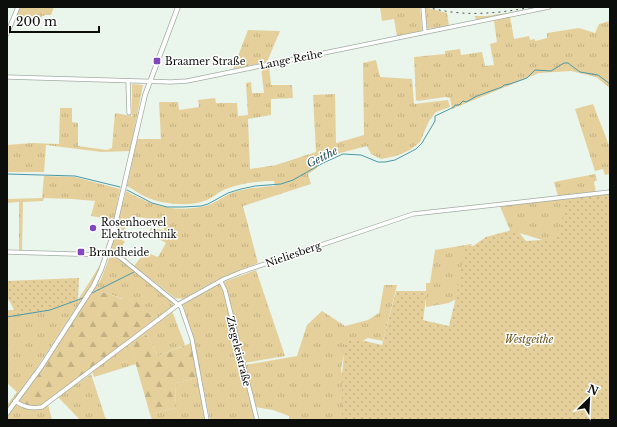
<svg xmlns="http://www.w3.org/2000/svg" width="617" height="427" font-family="'Libre Baskerville',serif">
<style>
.grass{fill:url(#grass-tufts)}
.forest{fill:url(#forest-firs)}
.park{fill:url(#park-dots)}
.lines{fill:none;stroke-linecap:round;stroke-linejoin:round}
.stream{stroke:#4b99a7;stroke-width:1}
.minor-casing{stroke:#a2aca4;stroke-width:5}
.tertiary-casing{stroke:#a2aca4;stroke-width:5.5}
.minor{stroke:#fff;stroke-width:3.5}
.tertiary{stroke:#fff;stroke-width:4}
.rail{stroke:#4e534e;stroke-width:1;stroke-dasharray:2 4;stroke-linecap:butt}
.poi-dot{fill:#8347bd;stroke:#fff;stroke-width:1.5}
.labels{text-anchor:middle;stroke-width:3;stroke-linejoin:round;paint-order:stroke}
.street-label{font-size:10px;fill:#0b0e0b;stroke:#fff}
.poi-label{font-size:10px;fill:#0b0e0b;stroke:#fff;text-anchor:start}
.park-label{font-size:10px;font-style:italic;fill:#665216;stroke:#fff}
.water-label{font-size:11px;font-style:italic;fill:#24535d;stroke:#fff}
</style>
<defs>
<pattern id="grass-tufts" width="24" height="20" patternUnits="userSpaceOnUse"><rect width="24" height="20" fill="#e5d09b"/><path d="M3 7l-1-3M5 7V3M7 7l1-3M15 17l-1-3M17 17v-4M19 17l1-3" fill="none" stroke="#c3b184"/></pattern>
<pattern id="forest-firs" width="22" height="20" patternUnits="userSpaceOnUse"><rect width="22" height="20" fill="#e5d09b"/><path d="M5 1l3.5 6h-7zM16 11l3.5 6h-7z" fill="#c3b184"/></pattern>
<pattern id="park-dots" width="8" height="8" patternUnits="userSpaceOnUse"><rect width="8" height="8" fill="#e5d09b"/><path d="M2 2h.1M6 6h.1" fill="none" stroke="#c3b184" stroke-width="1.8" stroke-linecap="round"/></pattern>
</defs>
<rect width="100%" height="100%" fill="#eaf5ec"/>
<g class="grass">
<polygon points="19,7 54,7 51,15 45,15 39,18 15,17"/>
<polygon points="380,7 420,7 422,29 421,31 397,36 394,19 382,21"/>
<polygon points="424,7 447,13 449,26 427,29"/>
<polygon points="521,11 476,20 475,16 487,16"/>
<polygon points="510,17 514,39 529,36 530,40 535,39 535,41 547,38 547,33 579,28 595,33 599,24 610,21 610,88 596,77 571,71 539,73 452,109 450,98 445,97 418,101 416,100 414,57 445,54 445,51 460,49 461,55 482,52 485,66 494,65 490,44 497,42 494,21"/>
<polygon points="248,30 280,31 267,62 233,69"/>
<path d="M 376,60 L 380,77 L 412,79 L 414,104 L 448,100 L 450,107 L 436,112 L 429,121 L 420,142 L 410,150 L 396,156 L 381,159 L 371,154 L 367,146 L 340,153 L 317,163 L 317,168 L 308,174 L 311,184 L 243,206 L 258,263 L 219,279 L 183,299 L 175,298 L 134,266 L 145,252 L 158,257 L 166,243 L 148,233 L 151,228 L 164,230 L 165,221 L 131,216 L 120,238 L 125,242 L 116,253 L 110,251 L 126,191 C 153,206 174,213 205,206 C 215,204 223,196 232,193 C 246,188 260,187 275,186 L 274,181 C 258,181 241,183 226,189 C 218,192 212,199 204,201 C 188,207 161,204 146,197 C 139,194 133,189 127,186 L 137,139 L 161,139 L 159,102 L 178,102 L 179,110 L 199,107 L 198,100 L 215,98 L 216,103 L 237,103 L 238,116 L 248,115 L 246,83 L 251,82 L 252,93 L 264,93 L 261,67 L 269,65 L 271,85 L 292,85 L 293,98 L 271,99 L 271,115 L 248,119 L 250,169 L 276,165 L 316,152 L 313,95 L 335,94 L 336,143 L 364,135 L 363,63 Z"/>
<polygon points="132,84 143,85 130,151 102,152 46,145 44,172 7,172 7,145 32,143 59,144 60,108 72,108 72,122 78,123 78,146 107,150 112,148 115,113 132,116"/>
<polygon points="593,104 610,148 610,174 605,175 603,169 595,171 575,109"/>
<polygon points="595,174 597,180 594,182 596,193 558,196 554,182"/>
<polygon points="44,176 75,177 120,189 114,220 91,216 95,201 72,199 44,198 43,201 23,202 22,250 19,251 19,202 7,203 7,199 42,198"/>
<polygon points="567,197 564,224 555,244 510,230 499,204"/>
<polygon points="472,244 469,250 460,297 449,303 426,307 426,283 430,283 435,250"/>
<path d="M 110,256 C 126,259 158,290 172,301 L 173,306 L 157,319 L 150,315 L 139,305 L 107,293 L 93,291 L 101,279 Z"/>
<polygon points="102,262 99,272 91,285 32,375 7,410 7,405 17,392 7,383 7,310 15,310 17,315 78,300"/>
<polygon points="256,270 285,356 244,363 224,282"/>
<polygon points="219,284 223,288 256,420 210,420 194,341 183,304"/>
<polygon points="384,285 397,285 383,341 368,338 345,350 341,368 343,383 343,420 289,420 289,416 273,410 255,407 245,365 297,356 307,325 322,311 345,326 368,320 379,313"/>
<polygon points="172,311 185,345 158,356 145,333"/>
<polygon points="130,343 136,364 94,377 92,371"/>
<polygon points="91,374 105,417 107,420 80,420 58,397"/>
<polygon points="197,378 205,420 152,420 150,414 175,408 176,383"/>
<path d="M 18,401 C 28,413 35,409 48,404 L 52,420 L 7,420 L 7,416 Z"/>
</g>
<polygon class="forest" points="93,291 107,293 122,299 131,297 150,315 159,320 145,333 158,356 191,343 197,378 176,383 175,408 150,414 130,344 41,406 30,407 18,401"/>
<g class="park">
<polygon points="610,190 610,420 342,420 342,375 345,342 356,339 382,345 396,291 427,291 423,320 449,326 457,293 465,247 473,246 486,237 512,230 517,230 526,241 556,239 565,208 565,195"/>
<polygon points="79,278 78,300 33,313 17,315 7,297 7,281"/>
</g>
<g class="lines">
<g class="stream">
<polyline points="7,174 75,176 120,187"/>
<polyline points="127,190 152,203 167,207 183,207 201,206 208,204 228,193 241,189 255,186 281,184 293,180 323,163 343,154 361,155 378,162 385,162 395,160 416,149 422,143 435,121 435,116 454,107 455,105 459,105 463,101 466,102 477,96 502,87 504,85 510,84 527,78 535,70 551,71 564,63 568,63 580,72 598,75 610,84"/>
<polyline points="92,293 134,272"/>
<polyline points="7,317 50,310 83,298"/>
</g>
<defs>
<g id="minor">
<polyline points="423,7 425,32"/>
<polyline points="7,34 18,7"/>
<polyline points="7,77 171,82 187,81 549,7"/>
<polyline points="128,81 129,113"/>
<polyline points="7,252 107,255"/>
<polyline points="108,253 116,255 121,258 181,307 192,339 207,420"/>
<polyline points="221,282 225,290 257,420"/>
<path d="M 15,401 C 24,407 31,409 42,407 L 179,304 L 224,279 L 241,272 L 413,214 L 610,192"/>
</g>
<polyline id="tertiary" points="7,413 41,367 94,285 101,270 112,238 145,95 178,7"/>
</defs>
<use href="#minor" class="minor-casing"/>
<use href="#tertiary" class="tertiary-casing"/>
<use href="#minor" class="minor"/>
<use href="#tertiary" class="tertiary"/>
<path class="rail" d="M 427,7 C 462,17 496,14 532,7"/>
</g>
<g class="poi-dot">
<rect x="153" y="57" width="8" height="8" rx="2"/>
<circle cx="93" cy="228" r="4"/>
<rect x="77" y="248" width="8" height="8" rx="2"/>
</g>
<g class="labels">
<g class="street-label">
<text transform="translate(291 59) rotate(-11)" y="4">Lange Reihe</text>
<text transform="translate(293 254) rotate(-19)" y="4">Nieliesberg</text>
<text transform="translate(239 351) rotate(76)" y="4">Ziegeleistraße</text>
</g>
<g class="poi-label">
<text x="165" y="65">Braamer Straße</text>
<text x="101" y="226">Rosenhoevel<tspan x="101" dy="12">Elektrotechnik</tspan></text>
<text x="89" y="256">Brandheide</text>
</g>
<g class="park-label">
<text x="529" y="343">Westgeithe</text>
</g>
<g class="water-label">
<text transform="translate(322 157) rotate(-26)" y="4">Geithe</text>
</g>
</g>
<rect width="617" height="427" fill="none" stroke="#0b0e0b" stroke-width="16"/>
<g transform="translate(589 399) rotate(24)" stroke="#ffffff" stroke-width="3" paint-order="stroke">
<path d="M0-3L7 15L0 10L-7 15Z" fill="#0b0e0b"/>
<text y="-6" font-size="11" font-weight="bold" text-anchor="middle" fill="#0b0e0b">N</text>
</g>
<path d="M10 26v6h89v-6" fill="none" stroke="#0b0e0b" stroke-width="2"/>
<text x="16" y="26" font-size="12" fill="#0b0e0b" stroke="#ffffff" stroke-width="3" paint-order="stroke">200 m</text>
</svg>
